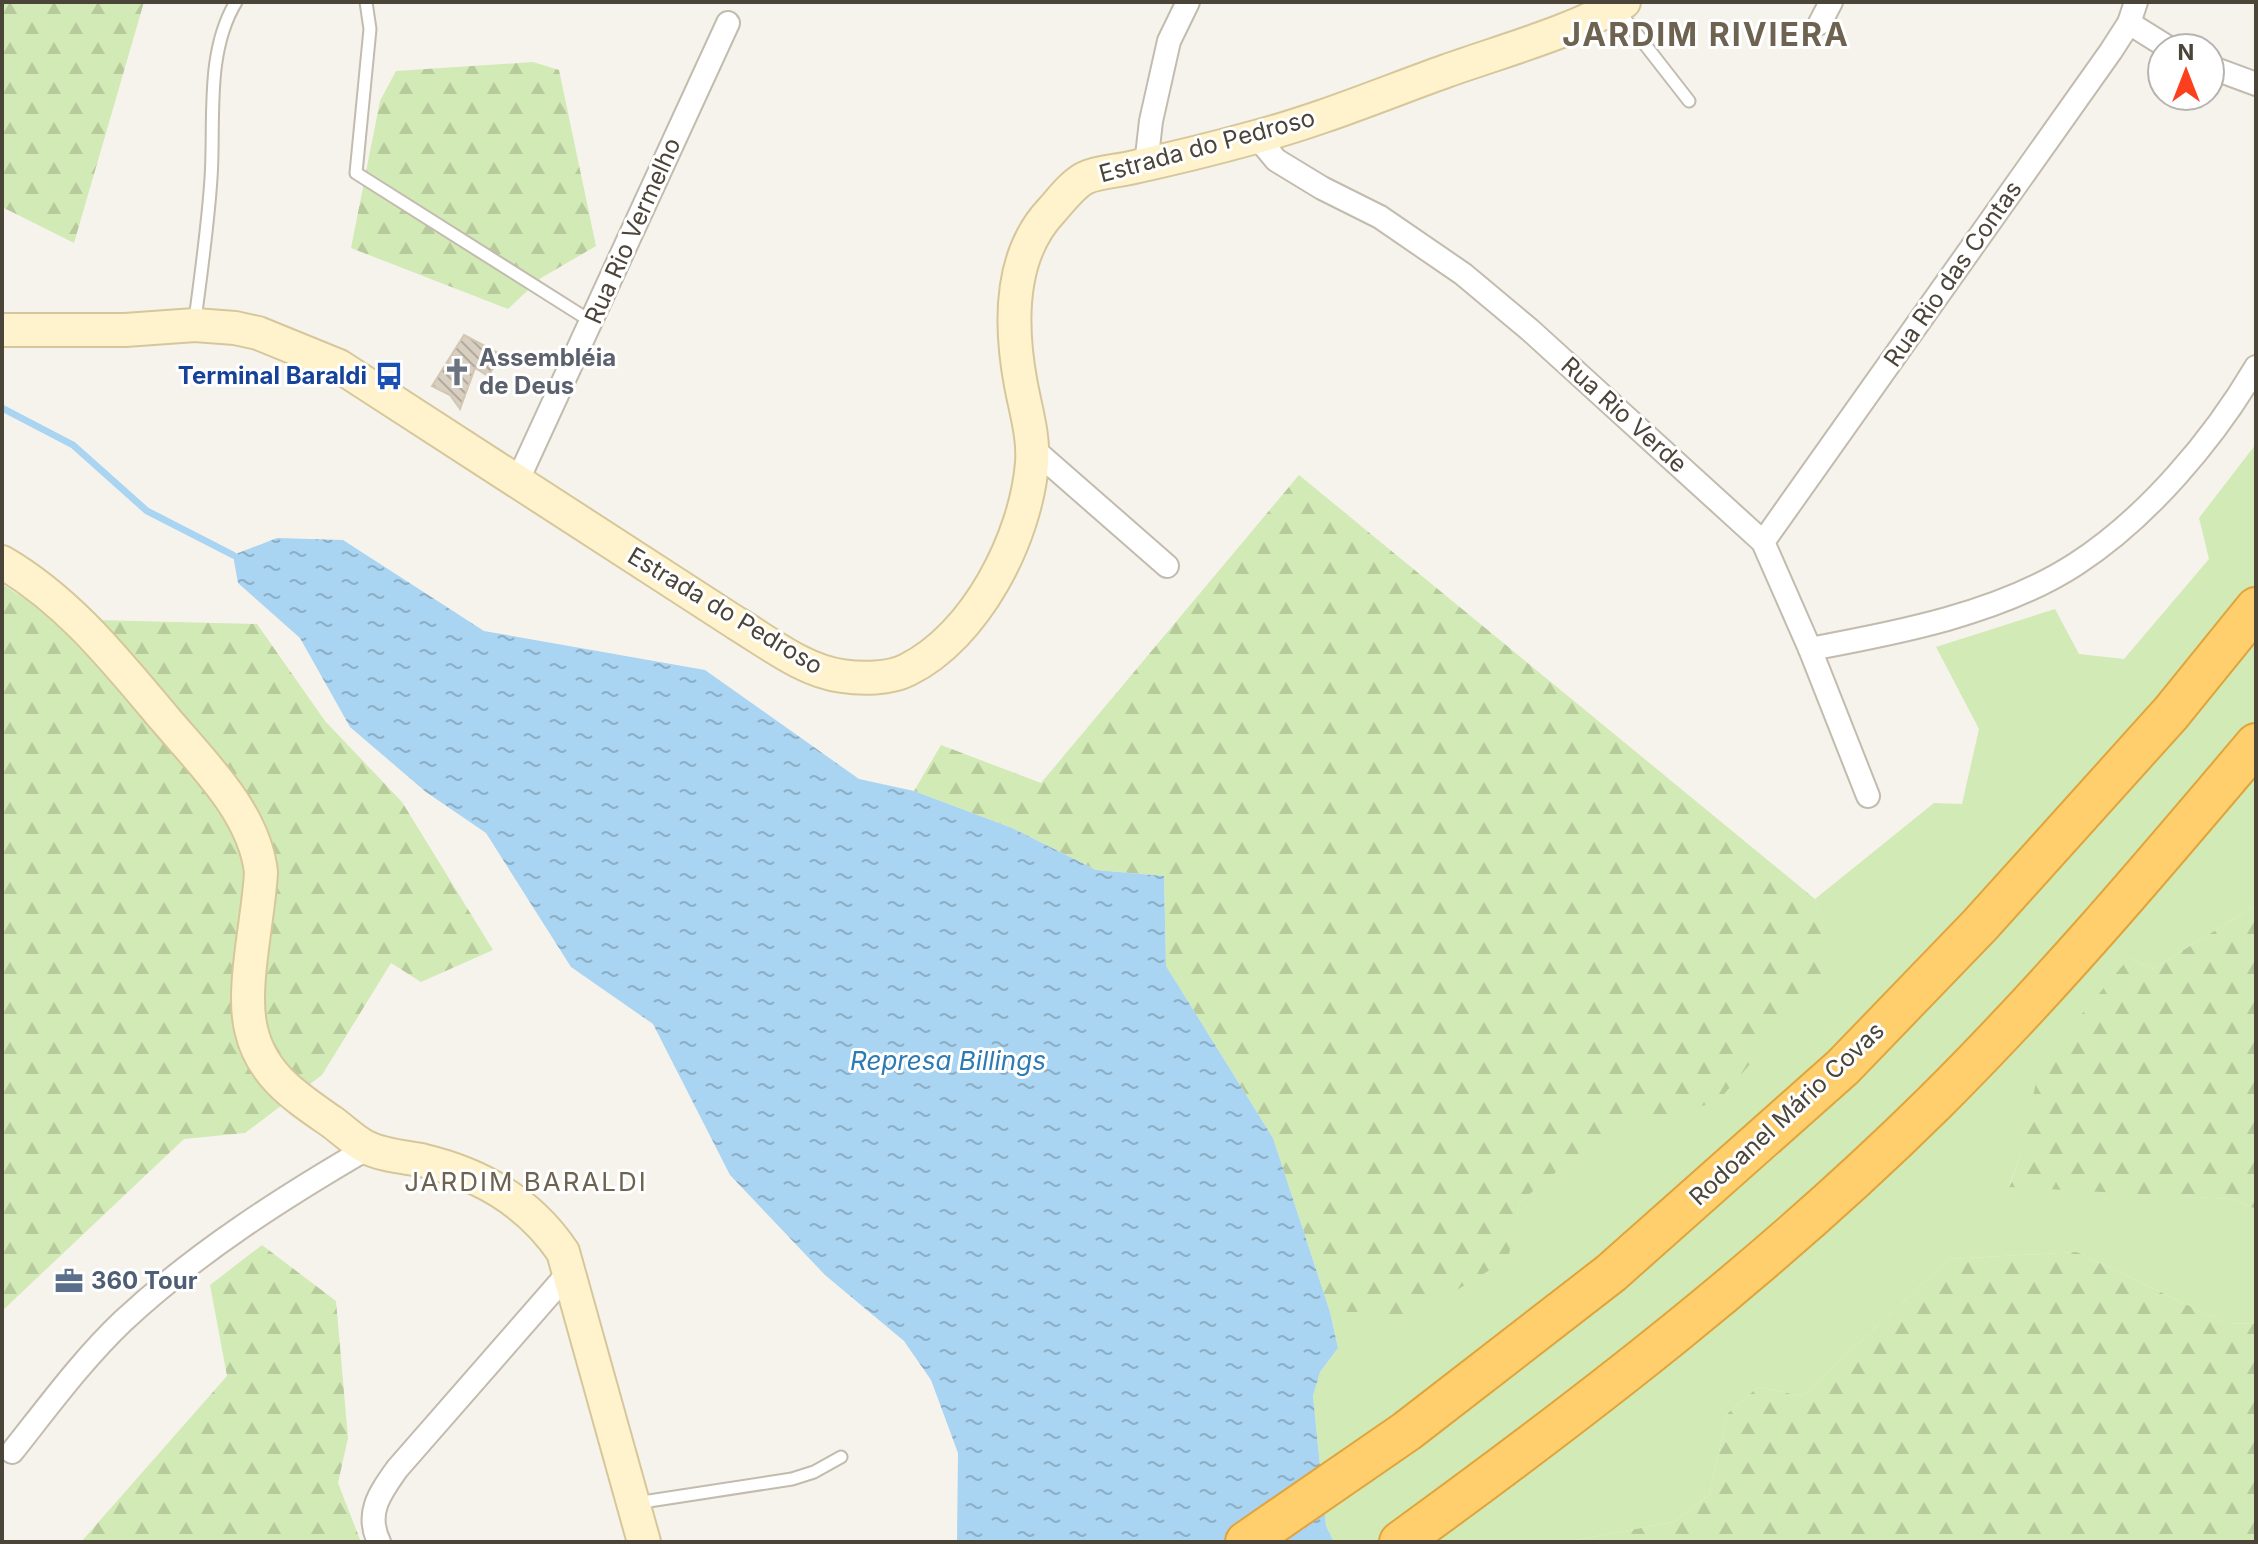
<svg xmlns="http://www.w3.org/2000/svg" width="2258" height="1544" font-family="Inter,sans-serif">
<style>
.grass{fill:#d2eab5}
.forest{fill:url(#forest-firs)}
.water{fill:url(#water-ripples)}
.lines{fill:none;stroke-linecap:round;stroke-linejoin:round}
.stream{stroke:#a9d4f2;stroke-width:7}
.building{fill:url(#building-back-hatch);stroke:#d3c7b4;stroke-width:2}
.lane-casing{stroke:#c2bbae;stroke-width:15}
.street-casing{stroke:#c2bbae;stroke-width:26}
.secondary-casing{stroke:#d6c79b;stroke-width:36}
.highway-casing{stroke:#e0a43c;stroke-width:44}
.lane{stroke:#fff;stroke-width:11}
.street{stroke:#fff;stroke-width:22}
.secondary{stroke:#fff3cd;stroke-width:32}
.highway{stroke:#ffcf6e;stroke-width:40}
.labels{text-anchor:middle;stroke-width:6;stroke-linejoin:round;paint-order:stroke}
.street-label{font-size:24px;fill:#4b4439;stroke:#fff}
.worship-label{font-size:24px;font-weight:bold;fill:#5b616d;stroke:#fff;text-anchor:start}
.transit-label{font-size:24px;font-weight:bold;fill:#164399;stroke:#fff;text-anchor:end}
.service-label{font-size:24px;font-weight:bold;fill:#4e5e75;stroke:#fff;text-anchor:start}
.water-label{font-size:26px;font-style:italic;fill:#2e7ab2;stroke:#fff}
.neighbourhood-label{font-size:26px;letter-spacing:2px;fill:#6e6250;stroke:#fff}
.district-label{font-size:32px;font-weight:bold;letter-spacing:2px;fill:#6e6250;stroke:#fff}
</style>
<defs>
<pattern id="forest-firs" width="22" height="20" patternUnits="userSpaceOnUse" patternTransform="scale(2)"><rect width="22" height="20" fill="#d2eab5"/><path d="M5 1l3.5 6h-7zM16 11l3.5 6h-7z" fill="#b6ca9c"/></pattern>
<pattern id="water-ripples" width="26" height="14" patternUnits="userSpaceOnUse" patternTransform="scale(2)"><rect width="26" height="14" fill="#a9d4f2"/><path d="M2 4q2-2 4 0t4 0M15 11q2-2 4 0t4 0" fill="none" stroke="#8caec5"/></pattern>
<pattern id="building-back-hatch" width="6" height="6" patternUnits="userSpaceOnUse" patternTransform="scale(2)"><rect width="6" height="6" fill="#d8cfc1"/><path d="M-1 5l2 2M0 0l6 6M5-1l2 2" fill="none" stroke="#b1aa9e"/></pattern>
</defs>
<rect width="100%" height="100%" fill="#f6f3ec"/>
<polygon class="grass" points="2256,444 2256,905 2153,969 2129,958 2020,1156 2009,1186 2232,1199 2256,1209 2256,1324 2225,1323 2077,1252 1949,1259 1802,1396 1758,1387 1728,1413 1709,1495 1674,1522 1564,1542 1334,1542 1326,1526 1313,1396 1320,1372 1338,1348 1330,1312 1363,1312 1507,1259 1520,1202 1632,1108 1832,969 1815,899 1934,803 1962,804 1979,729 1936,647 2055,609 2079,654 2124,659 2209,559 2199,518"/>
<g class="forest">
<polygon points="2,2 144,2 74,243 2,207"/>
<polygon points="533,62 559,70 596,246 541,278 508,309 351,248 380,101 396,71"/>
<polygon points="1299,475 1815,899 1833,969 1718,1101 1660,1119 1632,1109 1520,1202 1508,1259 1392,1329 1363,1312 1330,1312 1273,1138 1166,966 1164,876 1096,870 1012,828 914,791 941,745 1041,783"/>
<polygon points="2,584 56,619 257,624 325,721 402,802 493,950 421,982 391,963 322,1075 245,1133 184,1139 2,1311"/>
<polygon points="2256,905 2256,1209 2232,1199 2009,1187 2020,1156 2040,1064 2129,958 2153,969"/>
<polygon points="262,1245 336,1301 348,1438 338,1483 361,1542 81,1542 227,1376 210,1285"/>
<polygon points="2077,1252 2225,1323 2256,1324 2256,1542 1564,1542 1674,1522 1709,1495 1728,1413 1758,1387 1802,1396 1949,1259"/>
</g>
<polygon class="water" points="277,538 343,540 484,631 705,670 859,779 914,791 1012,828 1096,870 1164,876 1166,966 1273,1138 1330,1312 1338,1348 1320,1372 1313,1396 1326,1526 1334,1542 957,1542 958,1453 931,1380 904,1341 825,1275 730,1175 653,1024 571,967 486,833 426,792 350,727 300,638 238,583 233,555"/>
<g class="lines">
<polyline class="stream" points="2,408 73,445 147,511 233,555"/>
</g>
<polygon class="building" points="464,335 502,355 488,376 475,368 460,409 450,395 432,386"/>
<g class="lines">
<defs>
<g id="lane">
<polyline points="366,2 370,29 356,173 592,322"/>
<polyline points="1618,10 1689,101"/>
<path d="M 195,320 C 201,273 208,226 211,178 C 215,121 205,53 236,2"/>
<polyline points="636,1503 792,1479 814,1472 841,1457"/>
</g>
<g id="street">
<polyline points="1820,23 1831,2"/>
<polyline points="2129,23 2169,48"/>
<polyline points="2210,67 2256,84"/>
<polyline points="1257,137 1276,160 1322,188 1380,217 1463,274 1530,330 1763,542 1810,649 1868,796"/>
<polyline points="1146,165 1151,121 1169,41 1188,2"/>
<polyline points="1031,447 1167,566"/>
<polyline points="517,482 728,23"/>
<polyline points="1763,542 2111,51 2129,23 2136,2"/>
<path d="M 1810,649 C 1897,633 2001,613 2076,564 C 2147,518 2213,440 2256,367"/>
<path d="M 12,1452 C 47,1408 82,1360 123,1321 C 196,1253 282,1198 368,1148"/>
<path d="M 379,1542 C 365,1513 380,1493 397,1469 L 570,1271"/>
</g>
<g id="secondary">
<path d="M 2,330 L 125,330 L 195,325 L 235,328 L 258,333 L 339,366 L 736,623 C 769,643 804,671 842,676 C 862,679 889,679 907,670 C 976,636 1026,538 1032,463 C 1034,437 1026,411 1021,385 C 1010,326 1008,256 1052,210 C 1061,200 1073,184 1085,178 C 1097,172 1117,171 1130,168 C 1171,159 1212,149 1252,138 C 1318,121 1382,94 1446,71 C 1505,50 1569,33 1624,2"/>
<path d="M 2,562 C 69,601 115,660 165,719 C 202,763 254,812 261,872 C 259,917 241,988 251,1029 C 261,1075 296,1097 332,1122 C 343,1130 354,1141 366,1147 C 383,1156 407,1157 425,1161 C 483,1175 530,1203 563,1252 L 644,1542"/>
</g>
<g id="highway">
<polyline points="1246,1542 1407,1431 1611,1273 1843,1067 1980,925 2171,713 2256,608"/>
<path d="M 1400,1542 C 1586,1407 1769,1266 1933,1104 C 2048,990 2152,867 2256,744"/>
</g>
</defs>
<use href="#lane" class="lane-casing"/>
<use href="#street" class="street-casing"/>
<use href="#secondary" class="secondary-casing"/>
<use href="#highway" class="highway-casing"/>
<use href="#lane" class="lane"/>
<use href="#street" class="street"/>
<use href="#secondary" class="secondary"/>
<use href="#highway" class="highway"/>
</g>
<defs>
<symbol id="church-bare" viewBox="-9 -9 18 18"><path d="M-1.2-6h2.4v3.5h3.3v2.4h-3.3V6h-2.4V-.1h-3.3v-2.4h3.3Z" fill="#6b7280" stroke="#fff" stroke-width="2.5" paint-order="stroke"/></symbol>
<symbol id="bus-bare" viewBox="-9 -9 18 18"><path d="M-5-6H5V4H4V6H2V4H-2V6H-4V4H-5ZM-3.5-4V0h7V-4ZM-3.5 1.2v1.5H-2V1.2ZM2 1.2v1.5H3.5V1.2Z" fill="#1a4fb4" stroke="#fff" stroke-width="2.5" paint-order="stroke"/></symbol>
<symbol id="office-bare" viewBox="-9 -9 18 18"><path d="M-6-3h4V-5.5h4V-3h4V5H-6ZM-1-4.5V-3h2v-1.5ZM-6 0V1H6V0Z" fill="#5c6f8a" stroke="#fff" stroke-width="2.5" paint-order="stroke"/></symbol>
</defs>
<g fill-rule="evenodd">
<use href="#church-bare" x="437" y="352" width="40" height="40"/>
<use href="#bus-bare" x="369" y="356" width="40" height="40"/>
<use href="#office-bare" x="49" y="1261" width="40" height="40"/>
</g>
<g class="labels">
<g class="street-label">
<text transform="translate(1207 146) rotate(-15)" y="8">Estrada do Pedroso</text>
<text transform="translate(633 231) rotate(-66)" y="8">Rua Rio Vermelho</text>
<text transform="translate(1953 274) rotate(-55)" y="8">Rua Rio das Contas</text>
<text transform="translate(1624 415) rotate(42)" y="8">Rua Rio Verde</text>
<text transform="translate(725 611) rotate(31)" y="8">Estrada do Pedroso</text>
<text transform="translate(1787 1114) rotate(-43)" y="8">Rodoanel Mário Covas</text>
</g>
<g class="worship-label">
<text x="479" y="366">Assembléia<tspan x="479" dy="28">de Deus</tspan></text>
</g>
<g class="transit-label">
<text x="367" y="384">Terminal Baraldi</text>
</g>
<g class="service-label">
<text x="91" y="1289">360 Tour</text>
</g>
<g class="water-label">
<text x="948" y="1070">Represa Billings</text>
</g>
<g class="neighbourhood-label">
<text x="526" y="1191">JARDIM BARALDI</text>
</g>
<g class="district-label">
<text x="1706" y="46">JARDIM RIVIERA</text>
</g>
</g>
<rect width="2258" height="1544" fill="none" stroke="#4b4439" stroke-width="8"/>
<g transform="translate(2186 72)"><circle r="38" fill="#ffffff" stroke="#b7b4b0" stroke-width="2"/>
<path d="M0-6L14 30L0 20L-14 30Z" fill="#fc3f1d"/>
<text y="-12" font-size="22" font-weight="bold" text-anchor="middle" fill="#4b4439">N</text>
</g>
</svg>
